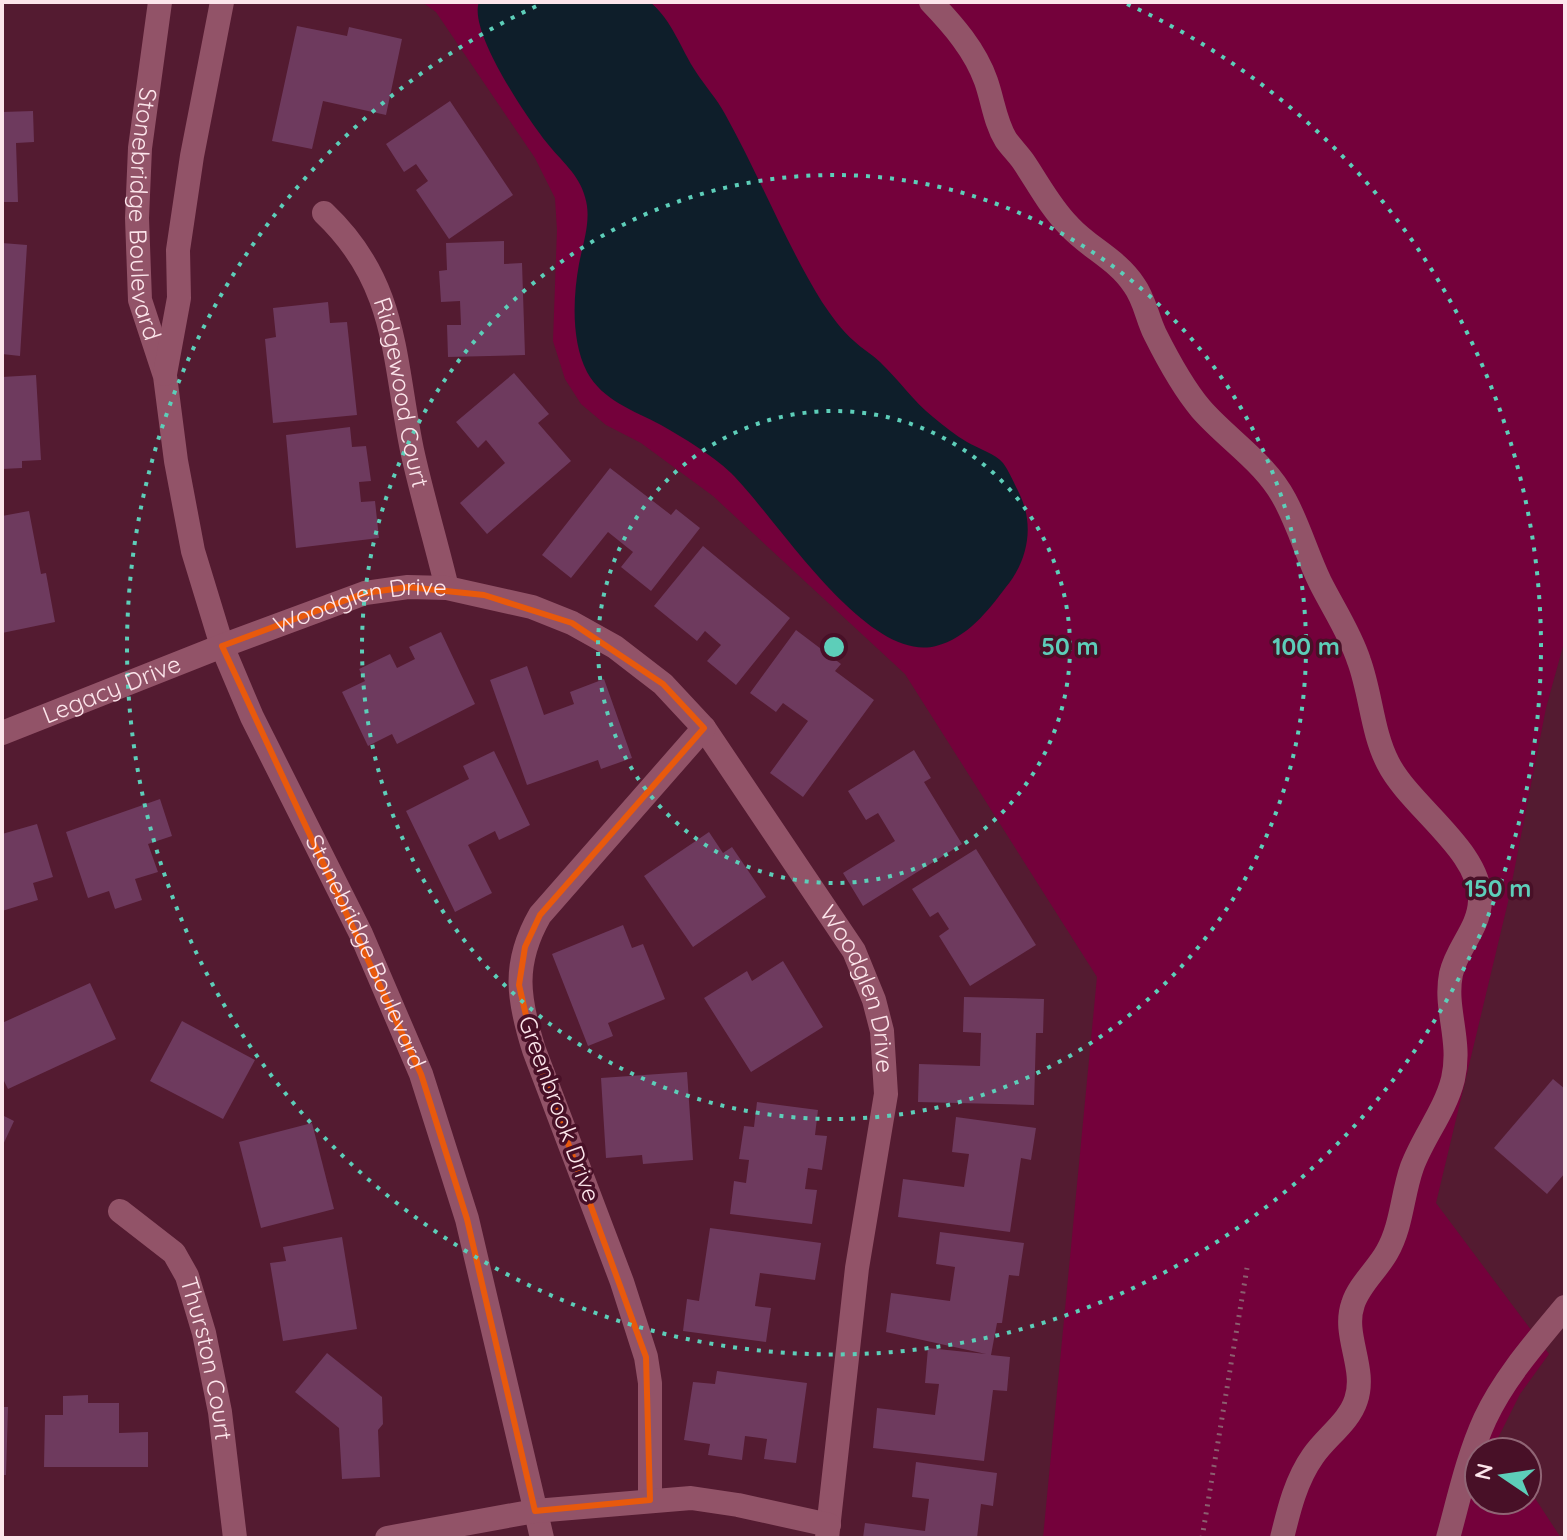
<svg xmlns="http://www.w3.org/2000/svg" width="1567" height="1540" font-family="Quicksand,sans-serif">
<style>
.green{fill:#74013b}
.water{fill:#0e1e2a}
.building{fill:#6e3a5e}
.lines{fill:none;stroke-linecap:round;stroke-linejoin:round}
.path{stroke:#8c5e6f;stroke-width:5;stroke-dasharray:2 6;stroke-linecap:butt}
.minor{stroke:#925368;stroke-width:24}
.marked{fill:none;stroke:#e8590c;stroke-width:6;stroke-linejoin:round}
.ring{fill:none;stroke:#5dceb9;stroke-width:4;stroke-dasharray:4 8}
.labels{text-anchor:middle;stroke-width:7;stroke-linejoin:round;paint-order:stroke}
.street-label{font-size:24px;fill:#fce5eb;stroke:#481027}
.centre{fill:#5dceb9;stroke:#481027;stroke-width:4}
.ring-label{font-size:24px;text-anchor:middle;font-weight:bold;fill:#5dceb9;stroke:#481027;stroke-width:7;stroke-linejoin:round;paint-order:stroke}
</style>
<rect width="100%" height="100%" fill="#541b31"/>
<polygon class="green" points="422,2 1565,2 1565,639 1546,708 1508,902 1436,1203 1549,1354 1520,1394 1497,1440 1505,1452 1479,1452 1479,1500 1527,1500 1527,1486 1561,1538 1043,1538 1097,977 905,674 713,496 641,443 606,425 581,404 565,379 553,341 557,230 555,198 535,158 436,12"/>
<path class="water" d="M 479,2 L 650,2 C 672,20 681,49 696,72 C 705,86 717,99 725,114 C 759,175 785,242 822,302 C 831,315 842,331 854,341 C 862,349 872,354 880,362 C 899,380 913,401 933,417 C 944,426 955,435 967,442 C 977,448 996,454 1003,463 C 1009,471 1015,485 1019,493 C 1035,525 1028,560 1006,587 C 988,611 967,638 936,646 C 866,664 776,517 731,473 C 711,454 685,439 661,425 C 633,410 603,401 587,372 C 571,341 573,297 579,264 C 583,243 592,219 585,197 C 579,174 561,161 547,143 C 527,118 468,31 479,2 Z"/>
<g class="building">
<polygon points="297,26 347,36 349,27 402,39 386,115 323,101 312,149 272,141"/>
<polygon points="450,101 513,195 449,239 416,190 428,181 416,164 404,172 386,144"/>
<polygon points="33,111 34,142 16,143 18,202 2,202 2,112"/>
<polygon points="504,241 504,264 522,263 525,355 448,357 447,325 461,325 460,301 441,302 439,271 447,270 446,243"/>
<polygon points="2,243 27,245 20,356 2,354"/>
<polygon points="328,302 330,323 347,322 357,415 273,423 265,339 276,337 273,308"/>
<polygon points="514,373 549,414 538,423 571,461 487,534 460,503 505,463 486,440 478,448 456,422"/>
<polygon points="36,375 41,460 22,461 22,468 2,469 2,377"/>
<polygon points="350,427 352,447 366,446 371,481 359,482 361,502 375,501 379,538 296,548 286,435"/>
<polygon points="610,468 671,515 676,509 700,528 651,591 621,567 633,552 608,532 571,578 542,555"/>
<polygon points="29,511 41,574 46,573 55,622 2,633 2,516"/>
<polygon points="703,546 790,618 736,685 707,661 721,645 705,631 697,641 654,606"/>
<polygon points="796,630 841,664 835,671 874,700 803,797 770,773 808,721 783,703 776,712 750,693"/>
<polygon points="441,632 475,704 397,744 392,734 368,746 342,692 365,681 359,669 390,654 397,668 415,659 409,647"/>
<polygon points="527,666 544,715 574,704 570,692 604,679 632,758 601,769 598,760 527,785 490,680"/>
<polygon points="914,750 931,778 924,782 962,844 863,906 843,873 895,841 878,813 866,820 848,791"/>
<polygon points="494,751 530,825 499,840 495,831 468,845 492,893 455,912 406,811 469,779 463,766"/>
<polygon points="160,799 172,836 148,844 158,872 135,879 142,900 115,909 109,891 88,898 66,832"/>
<polygon points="37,824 53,877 33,883 38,900 2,911 2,834"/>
<polygon points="709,832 723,853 732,847 766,897 693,947 644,876"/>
<polygon points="976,849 1036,945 970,986 939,936 949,929 938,912 930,917 912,889"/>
<polygon points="623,925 632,948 643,944 665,999 608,1023 613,1036 588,1046 552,954"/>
<polygon points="783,961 823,1027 751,1072 704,998 747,971 752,981"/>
<polygon points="90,983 116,1039 8,1089 2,1077 2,1023"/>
<polygon points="964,997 1044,999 1043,1033 1036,1033 1034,1105 918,1102 919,1064 980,1066 981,1033 963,1032"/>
<polygon points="182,1021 255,1060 223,1119 150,1081"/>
<polygon points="687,1072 693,1160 643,1164 642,1155 606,1158 601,1078"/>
<polygon points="1553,1079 1565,1089 1565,1173 1547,1194 1494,1148"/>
<polygon points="757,1102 818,1110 815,1135 827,1136 822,1170 808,1168 805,1189 817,1190 812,1224 730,1214 734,1181 746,1183 749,1160 739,1159 744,1126 754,1127"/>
<polygon points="2,1115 14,1121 2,1147"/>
<polygon points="956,1117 1036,1128 1031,1160 1021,1158 1010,1232 898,1217 903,1179 964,1187 969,1154 952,1152"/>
<polygon points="312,1123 334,1209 261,1228 239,1142"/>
<polygon points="710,1228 821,1243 815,1280 760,1273 755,1306 771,1308 766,1342 683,1331 687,1299 699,1301"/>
<polygon points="940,1232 1024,1243 1019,1276 1009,1275 1002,1323 997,1323 991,1355 1010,1357 1007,1391 993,1390 984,1461 873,1448 877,1408 935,1415 939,1384 925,1383 928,1348 986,1354 886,1332 891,1293 950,1301 955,1267 936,1264"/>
<polygon points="342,1237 357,1329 283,1341 270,1263 286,1261 283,1247"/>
<polygon points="327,1353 382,1397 383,1424 378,1430 380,1477 342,1479 339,1428 295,1392"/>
<polygon points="717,1371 807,1383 796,1463 764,1459 767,1439 745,1436 742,1460 708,1455 710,1444 684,1440 693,1382 715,1384"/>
<polygon points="88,1395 88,1403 119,1403 119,1433 148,1432 148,1467 44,1467 45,1415 63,1415 63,1396"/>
<polygon points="2,1407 8,1407 6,1475 2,1475"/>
<polygon points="916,1462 997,1473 993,1506 981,1504 977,1538 863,1538 865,1523 925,1531 929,1499 912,1497"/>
</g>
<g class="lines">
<polyline class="path" points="1202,1538 1247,1268"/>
<g class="minor">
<path id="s1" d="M 160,2 L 140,148 L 137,218 L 140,300 L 165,376 L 176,461 L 193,551 L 222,646 L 252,717 L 361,934 L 421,1074 L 467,1219 L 542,1538"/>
<path d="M 931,2 C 953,25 975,50 986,81 C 993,101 995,122 1006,140 C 1011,147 1018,154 1023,161 C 1038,183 1050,207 1069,226 C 1089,248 1117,259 1134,285 C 1145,300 1147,318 1155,334 C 1166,356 1185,390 1201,409 C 1228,440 1266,463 1285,500 C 1299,526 1307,555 1320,582 C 1333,608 1350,633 1359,661 C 1371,694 1372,732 1388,763 C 1410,807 1482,851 1480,901 C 1479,929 1457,947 1451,974 C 1444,1009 1462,1040 1453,1079 C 1445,1111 1423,1137 1412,1167 C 1402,1195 1402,1226 1387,1252 C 1377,1270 1359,1285 1353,1304 C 1342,1335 1367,1368 1356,1400 C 1349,1422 1326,1437 1313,1456 C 1296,1480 1289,1509 1282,1538"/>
<path id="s2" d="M 324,213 C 398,283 393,358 412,450 C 422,496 436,542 447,588"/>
<polyline points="165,374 179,298 178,250 192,156 222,2"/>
<path id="s3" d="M 2,733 L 222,646 L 365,593 L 408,587 L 447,588 L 532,607 L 572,623 L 615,647 L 663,684 L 704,728 L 854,951 L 874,1000 L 882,1031 L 886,1094 L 857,1268 L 827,1538"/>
<path id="s4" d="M 120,1211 L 174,1253 L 187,1276 L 204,1333 L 220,1412 L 235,1538"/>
<path d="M 650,1500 L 650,1383 L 646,1357 L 622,1282 L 534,1050 C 518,999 512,964 540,915 L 704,728"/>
<polyline points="387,1538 535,1511 691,1498 738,1505 829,1525"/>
<path d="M 1448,1538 C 1459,1498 1468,1456 1485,1419 C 1504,1378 1536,1342 1565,1307"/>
</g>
</g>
<path class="marked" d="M 408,587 L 484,595 L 572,623 L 663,684 L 704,728 L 540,915 L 525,947 L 519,985 L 534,1050 L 646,1357 L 650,1500 L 535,1511 L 467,1219 L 421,1074 L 222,646 L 365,593 Z"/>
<g class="ring">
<circle cx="834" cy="647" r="236"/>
<circle cx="834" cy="647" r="472"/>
<path d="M1127 4A707 707 0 1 1 541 4"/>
</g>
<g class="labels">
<g class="street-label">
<text dy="8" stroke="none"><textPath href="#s1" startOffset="214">Stonebridge Boulevard</textPath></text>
<text dy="8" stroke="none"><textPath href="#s2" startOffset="200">Ridgewood Court</textPath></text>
<text dy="8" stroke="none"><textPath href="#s3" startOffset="382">Woodglen Drive</textPath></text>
<text dy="8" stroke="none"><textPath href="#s3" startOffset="118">Legacy Drive</textPath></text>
<text dy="8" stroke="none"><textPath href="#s1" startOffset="994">Stonebridge Boulevard</textPath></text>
<text dy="8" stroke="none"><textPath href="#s3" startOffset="1078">Woodglen Drive</textPath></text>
<text transform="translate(559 1109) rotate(70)" y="8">Greenbrook Drive</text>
<text dy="8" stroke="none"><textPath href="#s4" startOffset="180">Thurston Court</textPath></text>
</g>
</g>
<circle cx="834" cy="647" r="12" class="centre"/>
<g class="ring-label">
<text x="1070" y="655">50 m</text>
<text x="1306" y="655">100 m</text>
<text x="1498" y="897">150 m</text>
</g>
<rect width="1567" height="1540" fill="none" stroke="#fce5eb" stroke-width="8"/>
<g transform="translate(1503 1476) rotate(283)"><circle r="38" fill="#481027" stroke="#906575" stroke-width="2"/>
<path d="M0-6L14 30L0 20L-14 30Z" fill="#5dceb9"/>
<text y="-12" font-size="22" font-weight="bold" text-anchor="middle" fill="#fce5eb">N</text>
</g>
</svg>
